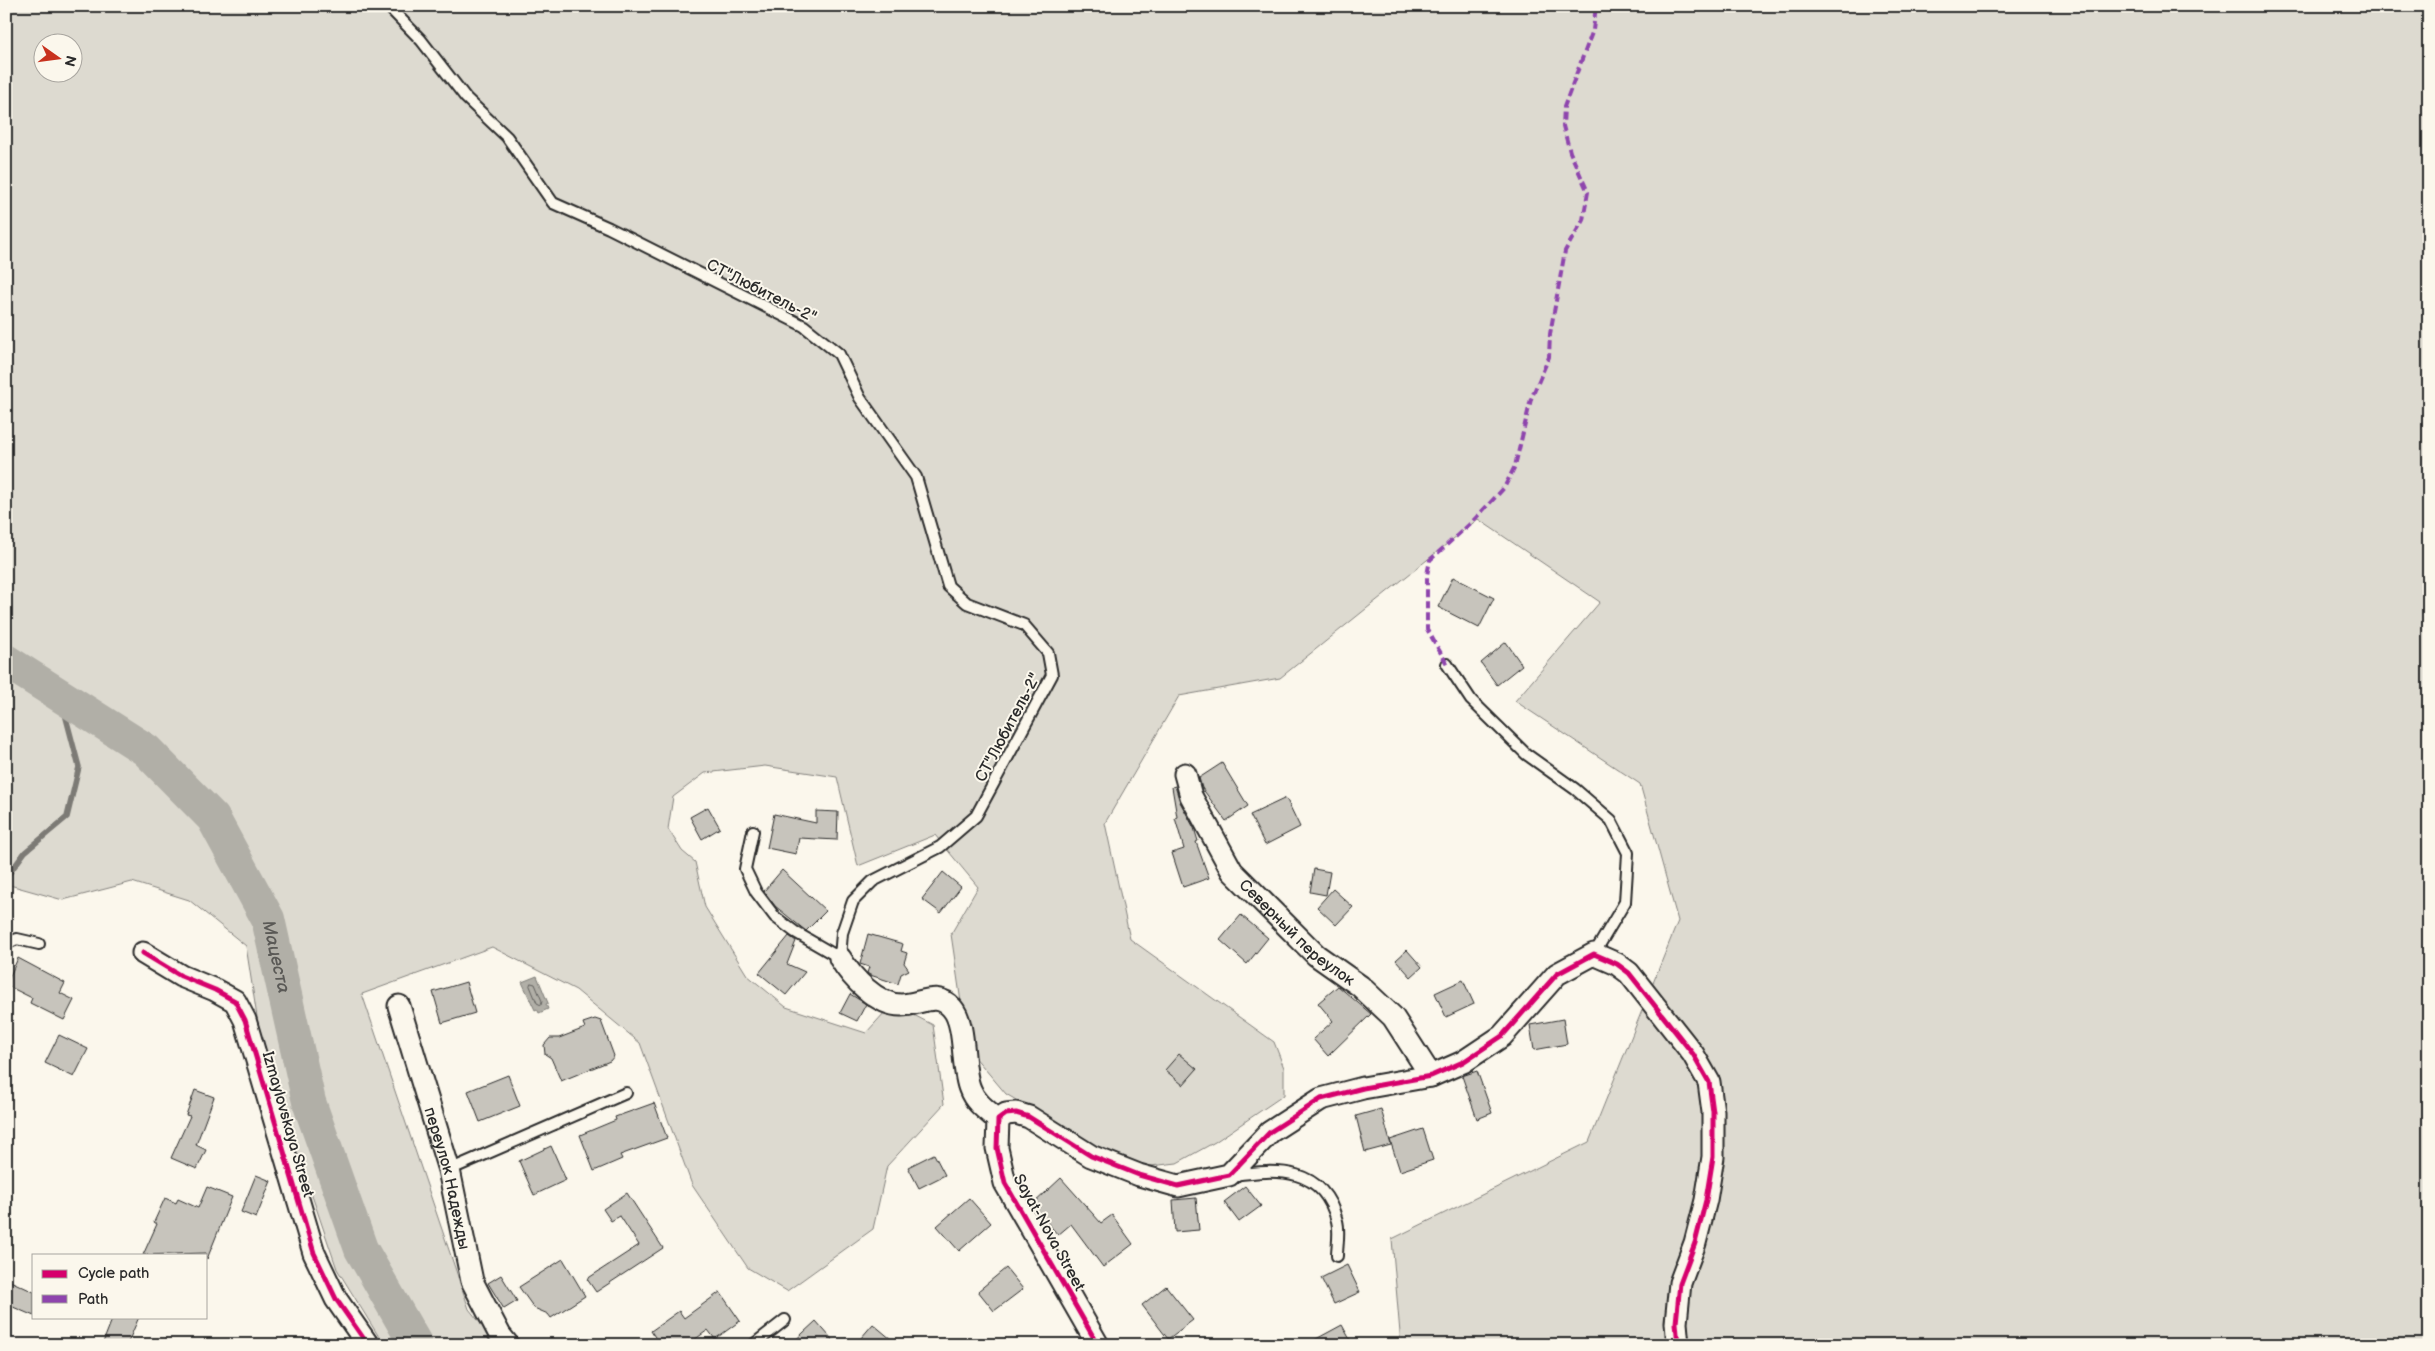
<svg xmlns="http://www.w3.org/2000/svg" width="2435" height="1351" font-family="'Balsamiq Sans',sans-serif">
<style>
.green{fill:#dddad0;stroke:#84827e;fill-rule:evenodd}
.water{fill:#b1afa7;stroke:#7b7a75}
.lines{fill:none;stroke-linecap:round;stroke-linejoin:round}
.shore{stroke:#61605d;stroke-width:1}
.stream{stroke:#7b7a75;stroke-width:5.5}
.river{stroke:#b1afa7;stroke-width:34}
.building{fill:#c7c4bc;stroke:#2b2b2b}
.service-casing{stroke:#2b2b2b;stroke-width:14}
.minor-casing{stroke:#2b2b2b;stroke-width:25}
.path{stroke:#2b2b2b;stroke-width:3;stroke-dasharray:5 4;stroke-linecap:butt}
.service{stroke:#fbf7ec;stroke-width:10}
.minor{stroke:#fbf7ec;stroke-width:21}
.quiet{stroke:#8e44ad;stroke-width:4;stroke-dasharray:8 4;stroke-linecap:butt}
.cycleway-casing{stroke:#fbf7ec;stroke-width:8}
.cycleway{stroke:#d6006c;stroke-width:5}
.labels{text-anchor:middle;stroke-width:4;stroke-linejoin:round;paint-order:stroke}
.street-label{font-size:16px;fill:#2b2b2b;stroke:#fbf7ec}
.water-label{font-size:18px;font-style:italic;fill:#5a5956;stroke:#fbf7ec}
</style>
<rect width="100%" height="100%" fill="#fbf7ec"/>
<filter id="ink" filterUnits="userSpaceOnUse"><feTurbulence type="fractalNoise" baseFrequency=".02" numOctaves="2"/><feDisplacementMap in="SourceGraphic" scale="10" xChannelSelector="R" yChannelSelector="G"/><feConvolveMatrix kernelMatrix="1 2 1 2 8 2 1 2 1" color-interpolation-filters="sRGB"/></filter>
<g filter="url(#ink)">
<path class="green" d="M 6,6 L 35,6 L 41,10 L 43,6 L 2429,6 L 2429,1345 L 1401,1345 L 1392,1239 L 1589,1142 L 1678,921 L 1640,784 L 1515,701 L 1600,602 L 1478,519 L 1280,678 L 1179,696 L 1105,823 L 1130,939 L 1274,1042 L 1284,1068 L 1284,1095 L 1215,1142 L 1177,1163 L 1142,1167 L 1092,1145 L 1006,1094 L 974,1056 L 962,1009 L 951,934 L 978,887 L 935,835 L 858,866 L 837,777 L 765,766 L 705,773 L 673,797 L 668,829 L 682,851 L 695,862 L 705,907 L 747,975 L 786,1007 L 866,1033 L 885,1012 L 910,1013 L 933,1025 L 944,1104 L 887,1166 L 873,1229 L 787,1291 L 748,1268 L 692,1185 L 640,1043 L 576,990 L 492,947 L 362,994 L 469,1309 L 498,1345 L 384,1345 L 337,1269 L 262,1049 L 246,946 L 189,900 L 132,882 L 63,900 L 6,884 ZM 42,42 L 72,42 L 72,72 L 42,72 Z"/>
<polygon class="water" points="537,976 548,1003 546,1004 548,1009 539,1013 537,1009 535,1010 522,982"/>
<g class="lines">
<polygon class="shore" points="531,983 535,984 542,1001 541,1005 537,1003 530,986"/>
<polyline class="stream" points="6,878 25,852 67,817 79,767 65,714 8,662"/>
<path class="river" id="s1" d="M 6,661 L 146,750 L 213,818 L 268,919 L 309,1102 L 361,1249 L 416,1345"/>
</g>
<g class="building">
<polygon points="1453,577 1494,598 1479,628 1438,607"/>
<polygon points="1506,642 1522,665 1497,685 1481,663"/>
<polygon points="1222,763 1248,806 1226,821 1202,788 1199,778"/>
<polygon points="1175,786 1180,802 1194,828 1198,841 1196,842 1209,878 1183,887 1172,853 1184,849 1175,818 1177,817 1172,787"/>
<polygon points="1286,798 1300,827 1265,845 1250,815"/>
<polygon points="708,807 720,828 702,839 690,817"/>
<polygon points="816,811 838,812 837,840 799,838 796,854 767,848 774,814 816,823"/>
<polygon points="1314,869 1330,872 1326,895 1310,892"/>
<polygon points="782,870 826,911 806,931 775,906 764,891"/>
<polygon points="943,872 961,887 941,913 922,899"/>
<polygon points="1333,889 1353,907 1336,925 1317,907"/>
<polygon points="1241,915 1268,938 1247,964 1220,940"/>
<polygon points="868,934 903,944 901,951 907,953 904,963 909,970 901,974 898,984 870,975 867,973 869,967 860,964"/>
<polygon points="789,936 796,941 787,964 805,972 786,995 759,973"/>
<polygon points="1407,950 1422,967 1411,977 1396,960"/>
<polygon points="18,958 65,983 60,993 74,1000 64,1020 30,1003 32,998 6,985"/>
<polygon points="1463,980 1474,1004 1446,1017 1435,993"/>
<polygon points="466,982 475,1013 442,1023 433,992"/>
<polygon points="1338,986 1371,1014 1328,1056 1313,1039 1333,1021 1318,1003"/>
<polygon points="850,994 866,1004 857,1021 840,1013"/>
<polygon points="595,1019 601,1021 614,1056 610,1061 561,1081 551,1058 545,1054 544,1045 550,1038 559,1038 585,1028 583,1023"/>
<polygon points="1563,1019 1567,1044 1534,1050 1530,1025"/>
<polygon points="59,1035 88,1049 74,1077 45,1063"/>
<polygon points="1179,1054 1197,1069 1183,1085 1165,1070"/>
<polygon points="1477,1071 1492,1113 1477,1119 1462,1076"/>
<polygon points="508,1075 520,1106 480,1122 468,1091"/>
<polygon points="195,1090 214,1097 196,1145 206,1150 197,1169 171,1158 190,1116 186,1115"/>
<polygon points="654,1103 667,1138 620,1155 622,1159 594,1171 580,1135 616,1120 615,1117"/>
<polygon points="1381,1109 1391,1145 1365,1152 1356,1116"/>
<polygon points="1423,1129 1433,1160 1400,1171 1390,1140"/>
<polygon points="551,1146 566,1180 534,1195 519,1161"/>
<polygon points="934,1154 945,1175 919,1188 908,1167"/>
<polygon points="256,1175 271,1181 256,1218 241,1212"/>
<polygon points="1061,1178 1101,1223 1112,1215 1133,1244 1103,1267 1071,1224 1058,1235 1032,1205"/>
<polygon points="1245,1186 1261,1206 1239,1222 1224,1202"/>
<polygon points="207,1187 232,1197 207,1259 206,1253 143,1255 157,1224 154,1222 165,1198 176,1203 178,1199 198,1208"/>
<polygon points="627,1193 663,1248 596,1292 587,1279 639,1245 620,1216 611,1221 603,1209"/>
<polygon points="969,1198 991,1223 959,1251 937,1226"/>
<polygon points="1196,1198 1199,1230 1175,1232 1173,1200"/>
<polygon points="563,1259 585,1296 551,1318 548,1314 534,1308 519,1287"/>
<polygon points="1347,1265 1360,1292 1334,1304 1321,1278"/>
<polygon points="1006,1268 1023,1289 994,1311 978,1291"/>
<polygon points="501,1275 517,1301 504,1309 488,1283"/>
<polygon points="6,1279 34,1292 34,1316 6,1304"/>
<polygon points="1166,1286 1193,1320 1168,1339 1142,1305"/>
<polygon points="720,1292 740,1321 715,1339 708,1330 687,1345 660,1345 651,1331 679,1311 684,1318"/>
<polygon points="113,1317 139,1317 127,1345 102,1345"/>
<polygon points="816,1321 837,1345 790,1345"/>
<polygon points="873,1324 898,1345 855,1345"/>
<polygon points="1342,1325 1353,1345 1305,1345"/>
</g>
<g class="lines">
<defs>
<g id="service">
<polyline points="388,6 421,40 466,98 507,137 553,203 609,228 804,326 839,354 860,398 916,477 948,586 967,603 1024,625 1048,653 1052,675 976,816 940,847 873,881 853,901 842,933 840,958 795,932 775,917 756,892 745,869 753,831"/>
<polyline points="1447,664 1471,700 1526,754 1575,789 1611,820 1628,853 1625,902 1594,954"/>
<polyline points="6,944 17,939 39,944"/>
<polyline points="449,1170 626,1093"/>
<path d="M 1233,1175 C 1278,1169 1323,1166 1337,1221 C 1340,1232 1337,1245 1337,1256"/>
<polyline points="753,1345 785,1320"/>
</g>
<g id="minor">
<path id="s2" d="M 1185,774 L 1191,796 L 1232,871 L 1316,955 L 1360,986 L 1393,1017 L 1431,1076"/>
<polyline points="143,953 181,976 215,990 235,1001 245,1020 314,1253 336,1299 368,1345"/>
<path d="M 840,958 C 852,978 877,1005 901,1005 C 920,1005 937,990 952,1008 C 967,1025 961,1069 970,1089 C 975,1103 988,1111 998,1120"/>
<path id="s3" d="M 399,1006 L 449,1170 L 472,1281 L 500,1335 L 508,1345"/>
<polyline points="1098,1345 1005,1183 997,1148 998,1120 1006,1114 1016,1113 1029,1117 1091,1156 1139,1175 1178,1186 1229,1175 1270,1132 1321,1099 1363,1088 1431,1076 1463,1062 1502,1036 1557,974 1594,954 1617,964 1629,973 1693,1054 1709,1082 1713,1112 1713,1157 1706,1200 1695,1243 1680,1283 1676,1323 1678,1345"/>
</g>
</defs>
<use href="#service" class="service-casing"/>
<use href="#minor" class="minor-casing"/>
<polyline class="path" points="6,1339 18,1345"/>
<use href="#service" class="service"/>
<use href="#minor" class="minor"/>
<polyline class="quiet" points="1447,664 1427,629 1427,575 1430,560 1472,522 1504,488 1515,466 1531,399 1549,357 1550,334 1565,251 1583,220 1588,192 1570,152 1563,126 1564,107 1593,30 1596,6"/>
<defs>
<g id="cycleway">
<polyline points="143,953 181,976 215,990 235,1001 245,1020 314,1253 336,1299 368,1345"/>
<polyline points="1098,1345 1005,1183 997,1148 998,1120 1006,1114 1016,1113 1029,1117 1091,1156 1139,1175 1178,1186 1229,1175 1270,1132 1321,1099 1363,1088 1431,1076 1463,1062 1502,1036 1557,974 1594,954 1617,964 1629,973 1693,1054 1709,1082 1713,1112 1713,1157 1706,1200 1695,1243 1680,1283 1676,1323 1678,1345"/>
</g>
</defs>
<use href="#cycleway" class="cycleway-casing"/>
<use href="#cycleway" class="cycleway"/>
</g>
</g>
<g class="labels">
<g class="street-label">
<text transform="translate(762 290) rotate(27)" y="6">СТ"Любитель-2"</text>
<text transform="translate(1007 727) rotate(-62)" y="6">СТ"Любитель-2"</text>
<text dy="6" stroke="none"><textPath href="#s2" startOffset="198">Северный переулок</textPath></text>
<text transform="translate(289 1124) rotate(74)" y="6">Izmaylovskaya Street</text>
<text dy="6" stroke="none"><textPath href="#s3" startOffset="179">переулок Надежды</textPath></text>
<text transform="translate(1050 1232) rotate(61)" y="6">Sayat-Nova Street</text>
</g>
<g class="water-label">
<text dy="6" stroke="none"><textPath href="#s1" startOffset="415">Мацеста</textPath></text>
</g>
</g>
<rect width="2435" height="1351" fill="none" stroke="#fbf7ec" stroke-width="25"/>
<rect x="12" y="12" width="2410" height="1326" fill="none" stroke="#2b2b2b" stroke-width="2" filter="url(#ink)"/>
<rect x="32" y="1254" width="175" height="65" fill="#fbf7ec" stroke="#a8a59f"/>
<rect x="42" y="1270" width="25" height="8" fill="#d6006c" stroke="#a8a59f"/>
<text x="78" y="1278" font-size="15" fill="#2b2b2b">Cycle path</text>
<rect x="42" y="1295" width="25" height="8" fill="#8e44ad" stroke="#a8a59f"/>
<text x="78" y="1304" font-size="15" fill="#2b2b2b">Path</text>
<g transform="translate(58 58) rotate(104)"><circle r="24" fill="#fbf7ec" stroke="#a8a59f"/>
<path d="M0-4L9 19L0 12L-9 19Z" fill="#c8321e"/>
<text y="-8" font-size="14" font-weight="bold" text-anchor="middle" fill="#2b2b2b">N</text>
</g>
</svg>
